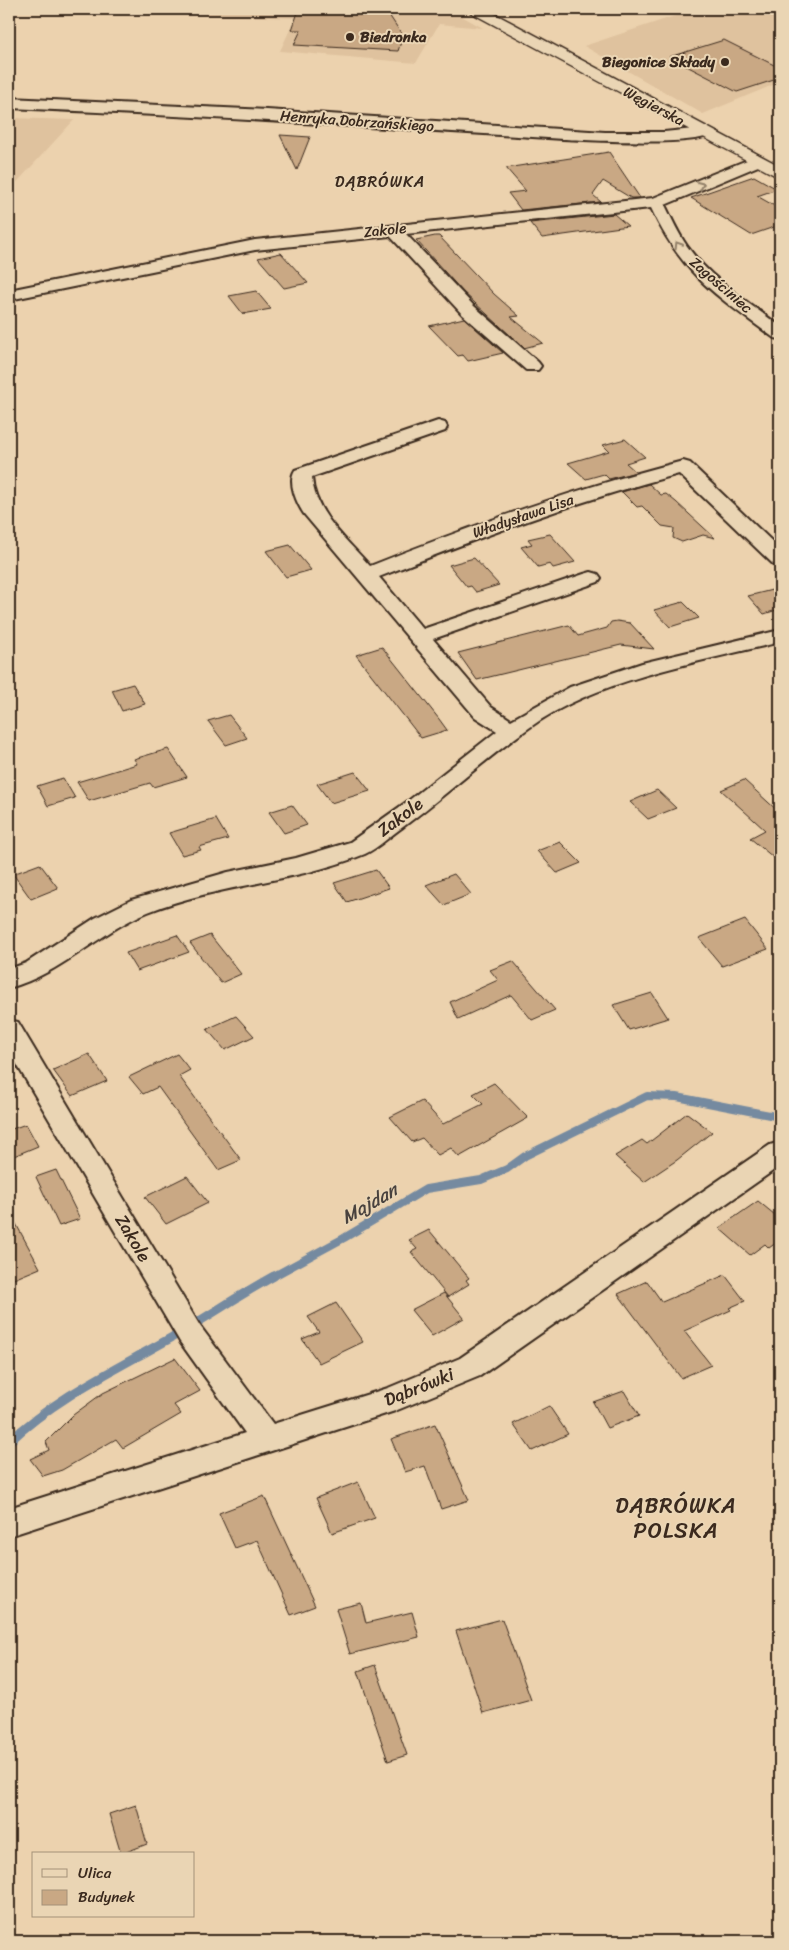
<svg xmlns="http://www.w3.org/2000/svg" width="789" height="1950" font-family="Sriracha,sans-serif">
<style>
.built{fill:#dfc29e}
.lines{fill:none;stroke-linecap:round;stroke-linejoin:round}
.stream-far1{stroke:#758aa0;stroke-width:8}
.stream{stroke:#758aa0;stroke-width:9}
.building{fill:#c9a884;stroke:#3b2a1e}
.street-casing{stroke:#3b2a1e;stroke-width:4}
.secondary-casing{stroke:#3b2a1e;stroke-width:3}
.street{fill:#ead5b4;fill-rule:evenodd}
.secondary{fill:#ead5b4;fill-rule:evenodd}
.oneway{stroke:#928069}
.poi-dot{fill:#3b2a1e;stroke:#ead5b4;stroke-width:2}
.labels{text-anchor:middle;stroke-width:4;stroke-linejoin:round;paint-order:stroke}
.far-poi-label{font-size:15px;font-weight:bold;fill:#3b2a1e;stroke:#ead5b4;text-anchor:start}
.far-street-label{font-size:15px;fill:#3b2a1e;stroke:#ead5b4}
.far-neighbourhood-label{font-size:16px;letter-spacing:1px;fill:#3b2a1e;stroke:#ead5b4}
.street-label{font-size:18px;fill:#3b2a1e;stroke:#ead5b4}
.water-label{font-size:19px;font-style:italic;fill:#49423e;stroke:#ead5b4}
.near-neighbourhood-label{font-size:22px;letter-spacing:1px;fill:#3b2a1e;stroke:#ead5b4}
</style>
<rect width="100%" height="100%" fill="#ecd2ae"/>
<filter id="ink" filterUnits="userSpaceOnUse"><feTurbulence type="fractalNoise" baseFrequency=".02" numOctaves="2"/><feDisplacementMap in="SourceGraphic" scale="10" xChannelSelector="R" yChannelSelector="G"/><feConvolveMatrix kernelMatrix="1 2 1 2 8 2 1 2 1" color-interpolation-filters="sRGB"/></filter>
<g filter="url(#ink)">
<g class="built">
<polygon points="69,9 449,9 483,28 439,24 416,63 280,51 294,21 394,22"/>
<polygon points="696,9 780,9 780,82 703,114 584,46"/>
<polygon points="9,118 74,120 9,191"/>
</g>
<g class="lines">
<polyline class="stream-far1" points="272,1277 344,1238 426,1189 481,1180 507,1169 525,1156 647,1096 677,1097 780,1117"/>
<path class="stream" d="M 9,1442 C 57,1396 119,1368 176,1335 C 209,1316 241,1294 274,1276"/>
</g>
<g class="building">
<polygon points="299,9 352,11 385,9 403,36 398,51 294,45 301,30 292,30"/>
<polygon points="724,40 780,68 780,78 737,92 669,57"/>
<polygon points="280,135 310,137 297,170"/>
<polygon points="609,152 640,198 631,198 603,181 593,195 601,202 521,210 508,193 526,191 506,168"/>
<polygon points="754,176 777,189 757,196 780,209 780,225 751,235 691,198"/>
<polygon points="614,214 628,226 542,238 530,223"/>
<polygon points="435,236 439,236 494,294 519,316 511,317 543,343 524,348 463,292 416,240"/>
<polygon points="281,253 308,283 284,288 258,258"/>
<polygon points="256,291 271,309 243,314 229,296"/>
<polygon points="464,318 503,353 468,361 463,355 458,356 429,326"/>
<polygon points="625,439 645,457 626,463 636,472 609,479 604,474 586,479 568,463 609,451 603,445"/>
<polygon points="649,484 661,495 666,494 676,502 715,538 703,535 682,542 673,538 674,528 662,526 642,506 637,507 622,492"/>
<polygon points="550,534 575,562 553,568 550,564 538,567 521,547 532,544 528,539"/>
<polygon points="290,545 311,570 286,577 266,551"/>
<polygon points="474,558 499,585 476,592 471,586 467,587 449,565"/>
<polygon points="780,588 780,609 764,614 748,596"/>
<polygon points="683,602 699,618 670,627 654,610"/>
<polygon points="617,621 630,623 654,649 621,645 477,680 458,653 569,625 578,636 607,628 611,622"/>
<polygon points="382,647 439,719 447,730 421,738 356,655"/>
<polygon points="133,684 145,704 122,711 112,690"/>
<polygon points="229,715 247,738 226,745 208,721"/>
<polygon points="168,749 187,777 153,787 150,783 89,801 77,782 137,764 134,759"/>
<polygon points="355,772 370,791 331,803 317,784"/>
<polygon points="63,778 75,798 48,806 37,786"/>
<polygon points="744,780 780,813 780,863 750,838 765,830 721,790"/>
<polygon points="657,790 676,808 648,819 630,802"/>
<polygon points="292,805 307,825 284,833 269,812"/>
<polygon points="216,819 228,839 199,847 201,850 182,855 169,833"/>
<polygon points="560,842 581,863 557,873 537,851"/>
<polygon points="40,864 58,888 31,899 13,874"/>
<polygon points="376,870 389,888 347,902 334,883"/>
<polygon points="454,874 471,894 444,905 426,885"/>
<polygon points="745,920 768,949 722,966 699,938"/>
<polygon points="177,935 189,952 137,971 126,953"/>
<polygon points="210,935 241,974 221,983 190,943"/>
<polygon points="513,961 555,1010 532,1020 511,995 458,1019 450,1002 498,980 490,970"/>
<polygon points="652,993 668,1018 629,1030 613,1005"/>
<polygon points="236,1016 254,1036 225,1050 207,1029"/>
<polygon points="89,1054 107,1081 72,1096 53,1070"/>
<polygon points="177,1054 190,1070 179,1076 241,1160 218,1170 158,1087 143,1094 129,1077"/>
<polygon points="494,1083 528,1118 459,1157 451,1148 438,1155 422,1138 412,1142 390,1117 422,1101 443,1124 483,1104 473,1094"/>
<polygon points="687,1113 712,1132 677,1160 644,1182 615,1156 642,1140 647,1144"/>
<polygon points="26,1124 38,1146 9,1158 9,1130"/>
<polygon points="56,1170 80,1219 59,1226 36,1177"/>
<polygon points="187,1176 208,1203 166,1224 145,1197"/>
<polygon points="758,1201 780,1219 780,1240 769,1248 765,1244 750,1255 719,1228"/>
<polygon points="9,1211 40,1268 9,1281"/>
<polygon points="429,1230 469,1278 466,1280 469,1284 448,1297 411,1252 417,1249 409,1240"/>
<polygon points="725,1275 745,1301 729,1308 731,1310 684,1331 711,1365 681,1378 618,1294 647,1281 662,1302"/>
<polygon points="444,1293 464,1318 432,1336 411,1310"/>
<polygon points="336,1303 363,1342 319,1363 302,1339 319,1332 308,1317"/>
<polygon points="175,1358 200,1391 174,1405 181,1414 123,1448 116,1439 62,1470 43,1476 30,1459 49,1450 46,1442 73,1415 103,1393"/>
<polygon points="624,1391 639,1416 607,1428 593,1402"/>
<polygon points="549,1406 568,1434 532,1451 513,1424"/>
<polygon points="435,1424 469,1500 441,1509 425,1466 405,1472 391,1439"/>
<polygon points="358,1482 375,1518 332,1533 316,1498"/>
<polygon points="264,1496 315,1606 291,1615 257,1540 235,1548 219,1513"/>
<polygon points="361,1603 366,1623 412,1612 419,1637 350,1654 336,1609"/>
<polygon points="502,1619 531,1700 483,1713 456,1631"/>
<polygon points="375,1665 407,1755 388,1761 358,1671"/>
<polygon points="136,1805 147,1844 121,1854 109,1814"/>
</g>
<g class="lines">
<defs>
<g id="street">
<path d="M 9,98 L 267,110 L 605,132 L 664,132 L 704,128 L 712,133 C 702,147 584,140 563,139 C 378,127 194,116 9,108 Z"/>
<path d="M 757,156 L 763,158 L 765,161 L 763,164 L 665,205 C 672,219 678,233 687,246 C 711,280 748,302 780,326 L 780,339 L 774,338 C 716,295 683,276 651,208 L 406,234 L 474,306 L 538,362 L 541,366 L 538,370 L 526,370 L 462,314 L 390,236 L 255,250 L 9,300 L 9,290 L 255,240 L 653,198 Z"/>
<path d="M 438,421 L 445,423 L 447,427 L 445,431 L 312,477 C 314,513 347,540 370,566 C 473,525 576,488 683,461 L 690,463 L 780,549 L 780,566 L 773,564 L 679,474 C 576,501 478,538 379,577 L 423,629 L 584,574 L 591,572 L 598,574 L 601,578 L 598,582 L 433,639 L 491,707 L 511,720 L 570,687 L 642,663 L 780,630 L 780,642 C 700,662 596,679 529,728 C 485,759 446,795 403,827 C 391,835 378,848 365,854 C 295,883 218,884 148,912 C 99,932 61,974 9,988 L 9,969 L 26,963 L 95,918 L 131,900 L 228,872 L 296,858 L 350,842 L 408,801 L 497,731 L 475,717 L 304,514 C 297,504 287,482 295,470 Z"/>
<polygon points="9,1020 18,1022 200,1326 273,1424 388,1388 460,1358 770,1145 780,1142 780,1166 480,1376 395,1411 9,1536 9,1508 245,1433 180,1342 9,1051"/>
</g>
<polygon id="secondary" points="467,9 486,9 780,166 780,178 470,12"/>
</defs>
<use href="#street" class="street-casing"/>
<use href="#secondary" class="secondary-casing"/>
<use href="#street" class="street"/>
<use href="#secondary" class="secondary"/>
</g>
<defs><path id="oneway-chevron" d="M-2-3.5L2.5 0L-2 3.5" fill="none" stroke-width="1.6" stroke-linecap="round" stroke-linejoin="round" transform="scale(1.25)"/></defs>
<g class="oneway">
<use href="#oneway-chevron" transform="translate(701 185) rotate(-23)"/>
<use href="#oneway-chevron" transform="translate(678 245) rotate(-122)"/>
</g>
</g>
<g class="poi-dot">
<circle cx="350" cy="37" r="5"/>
<circle cx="725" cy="62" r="5"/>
</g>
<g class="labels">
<g class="far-poi-label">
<text x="360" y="42">Biedronka</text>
<text x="715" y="67" text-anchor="end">Biegonice Składy</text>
</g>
<g class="far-street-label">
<text transform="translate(654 106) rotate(28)" y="5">Węgierska</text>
<text transform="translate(357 121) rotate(4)" y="5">Henryka Dobrzańskiego</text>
<text transform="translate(385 230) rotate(-6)" y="5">Zakole</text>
<text transform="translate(721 285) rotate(41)" y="5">Zagościniec</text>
<text transform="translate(523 516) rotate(-19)" y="5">Władysława Lisa</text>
</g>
<g class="far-neighbourhood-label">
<text x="380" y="187">DĄBRÓWKA</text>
</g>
<g class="street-label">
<text transform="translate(400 817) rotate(-37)" y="6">Zakole</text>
<text transform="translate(133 1238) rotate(59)" y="6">Zakole</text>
<text transform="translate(419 1387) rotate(-22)" y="6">Dąbrówki</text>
</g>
<g class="water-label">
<text transform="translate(369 1203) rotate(-30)" y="7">Majdan</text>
</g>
<g class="near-neighbourhood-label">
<text x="676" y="1513">DĄBRÓWKA<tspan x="676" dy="25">POLSKA</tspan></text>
</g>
</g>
<rect width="789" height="1950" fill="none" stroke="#ead5b4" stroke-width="30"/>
<rect x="15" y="15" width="759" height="1920" fill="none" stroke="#3b2a1e" stroke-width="2" filter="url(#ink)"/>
<rect x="32" y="1852" width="162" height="65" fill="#ead5b4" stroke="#a49178"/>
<rect x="42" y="1869" width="25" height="8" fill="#ead5b4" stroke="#a49178"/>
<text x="78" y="1878" font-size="15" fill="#3b2a1e">Ulica</text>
<rect x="42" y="1890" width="25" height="15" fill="#c9a884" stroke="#a49178"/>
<text x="78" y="1902" font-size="15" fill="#3b2a1e">Budynek</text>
</svg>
